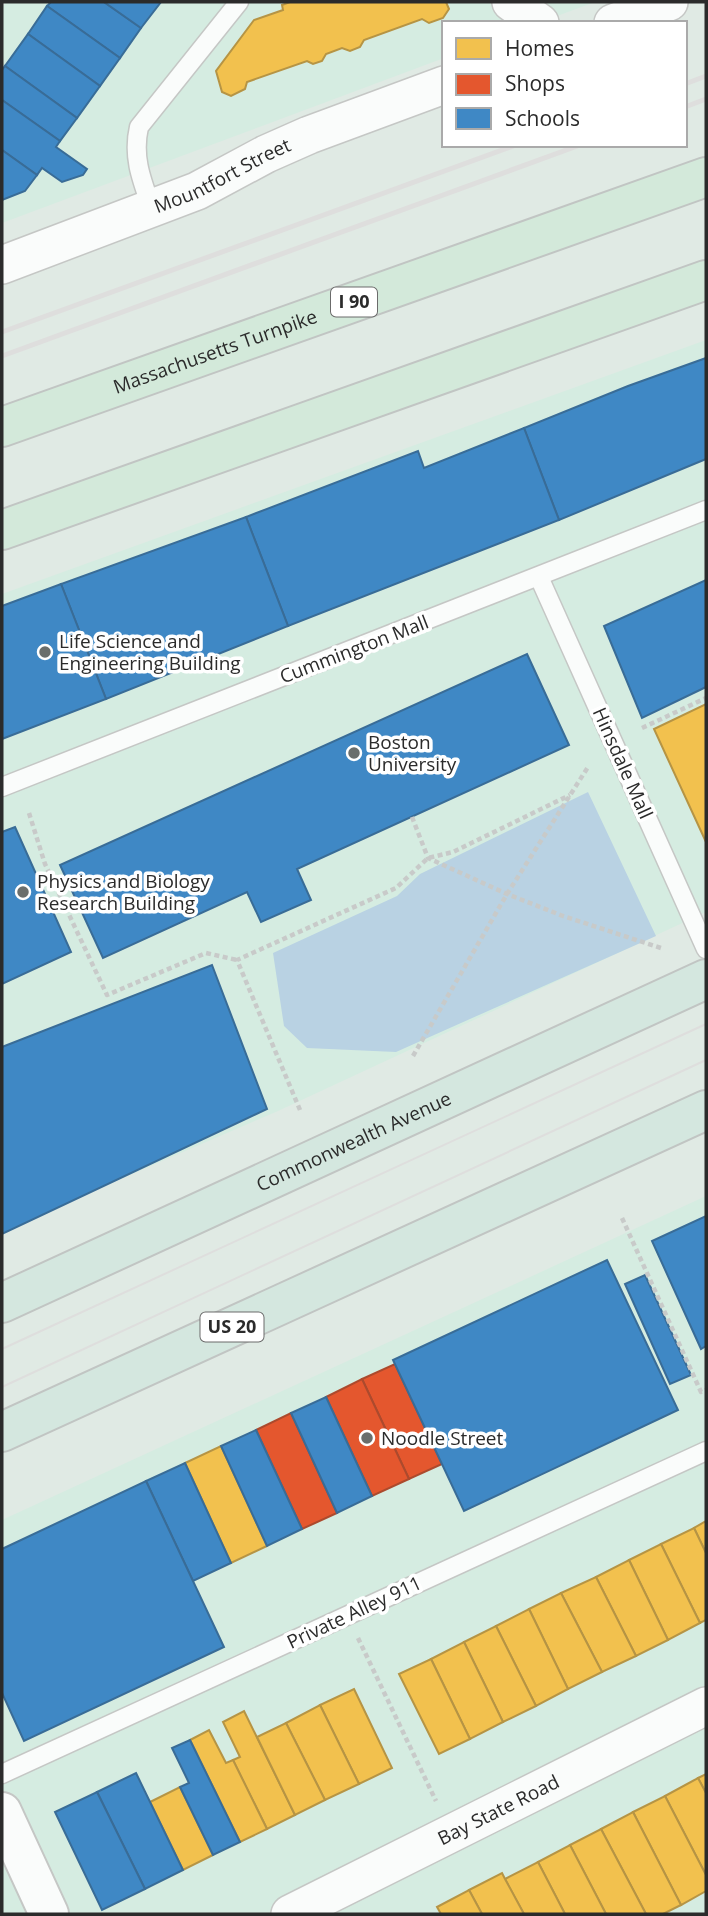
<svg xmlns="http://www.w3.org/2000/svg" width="708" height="1916" font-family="'Open Sans',sans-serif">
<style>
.education{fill:#d5ece1}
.green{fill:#b9d2e3}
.homes{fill:#f2c14e;stroke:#b69444;stroke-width:2}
.shops{fill:#e4572e;stroke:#ac4a2d;stroke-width:2}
.schools{fill:#3f88c5;stroke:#396c97;stroke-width:2}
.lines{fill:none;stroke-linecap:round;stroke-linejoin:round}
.service-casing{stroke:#c5c7c5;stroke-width:21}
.minor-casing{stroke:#c5c7c5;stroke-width:40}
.tertiary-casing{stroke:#c5c7c5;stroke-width:42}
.primary-casing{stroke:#c1c5c3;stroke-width:42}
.motorway-casing{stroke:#c1c5c3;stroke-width:42}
.path{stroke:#c8cac9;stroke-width:4.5;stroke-dasharray:5 3.5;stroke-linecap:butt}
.service{stroke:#fafcfb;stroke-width:18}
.minor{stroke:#fafcfb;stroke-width:37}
.tertiary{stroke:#fafcfb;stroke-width:38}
.primary{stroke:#d4e7df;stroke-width:38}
.motorway{stroke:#d3e9da;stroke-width:38}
.tram{stroke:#dededd;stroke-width:2}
.rail{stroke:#dededd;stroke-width:5}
.poi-dot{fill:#6a6e6c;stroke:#fff;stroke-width:2.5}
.labels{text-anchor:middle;stroke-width:7;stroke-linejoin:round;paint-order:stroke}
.shield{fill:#fff;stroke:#6b6b6b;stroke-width:2}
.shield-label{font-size:18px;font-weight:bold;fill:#2b2b2b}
.street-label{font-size:19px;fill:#2b2b2b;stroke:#fff}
.poi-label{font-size:19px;fill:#2b2b2b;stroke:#fff;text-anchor:start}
</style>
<rect width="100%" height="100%" fill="#e0eae4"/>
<g class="education">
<polygon points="6,2 595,2 538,23 444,23 444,58 2,223 2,8"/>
<polygon points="706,340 706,912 278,1111 2,1230 2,594"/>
<polygon points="706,1196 706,1914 2,1914 2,1520"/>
</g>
<polygon class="green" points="588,792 656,936 396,1052 307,1048 284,1026 273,953 397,896 420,874"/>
<g class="homes">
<polygon points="290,2 446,2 449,9 443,18 429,23 422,19 364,40 360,47 350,51 342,48 326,54 322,61 313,64 307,61 247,82 245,89 231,96 222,92 216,71 254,20 283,10 282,5"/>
<polygon points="706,704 706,842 654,729"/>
<polygon points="221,1446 267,1546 231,1563 185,1463"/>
<polygon points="706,1521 706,1553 694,1528"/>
<polygon points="694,1528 706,1553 706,1620 700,1623 661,1544"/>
<polygon points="661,1544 700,1623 668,1640 629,1560"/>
<polygon points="629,1560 668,1640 636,1656 596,1577"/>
<polygon points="596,1577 636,1656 602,1672 561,1593"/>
<polygon points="561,1593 602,1672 568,1689 529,1609"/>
<polygon points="529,1609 568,1689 536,1706 496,1626"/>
<polygon points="496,1626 536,1706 503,1722 464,1642"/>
<polygon points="464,1642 503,1722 470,1739 431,1659"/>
<polygon points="431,1659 470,1739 439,1754 399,1674"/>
<polygon points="354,1689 392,1768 359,1784 320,1705"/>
<polygon points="320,1705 359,1784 325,1800 286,1723"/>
<polygon points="244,1711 295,1815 267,1829 233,1760 240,1757 223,1722"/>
<polygon points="286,1723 325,1800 295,1815 257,1737"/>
<polygon points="209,1730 226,1763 233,1760 267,1829 240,1842 190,1740"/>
<polygon points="706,1774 706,1793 698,1778"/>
<polygon points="698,1778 706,1793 706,1875 665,1796"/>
<polygon points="180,1787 213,1855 183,1870 150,1802"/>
<polygon points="665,1796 706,1875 706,1891 681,1905 633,1812"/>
<polygon points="633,1812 681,1905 663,1914 646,1914 601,1829"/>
<polygon points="601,1829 646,1914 606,1914 570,1845"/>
<polygon points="570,1845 606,1914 565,1914 538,1862"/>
<polygon points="538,1862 565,1914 524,1914 505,1879"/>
<polygon points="502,1873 505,1879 524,1914 482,1914 469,1890"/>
<polygon points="469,1890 482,1914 441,1914 437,1907"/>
</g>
<g class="shops">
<polygon points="395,1364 442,1464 409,1479 362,1379"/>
<polygon points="362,1379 409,1479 372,1496 326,1397"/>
<polygon points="291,1413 337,1513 302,1529 256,1430"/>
</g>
<g class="schools">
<polygon points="51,2 104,2 141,28 120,58 47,6"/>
<polygon points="104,2 161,2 141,28"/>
<polygon points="47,6 120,58 100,86 28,34"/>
<polygon points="28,34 100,86 77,118 5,66"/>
<polygon points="5,66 77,118 60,141 2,100 2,70"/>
<polygon points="2,100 60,141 56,147 87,169 83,175 62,182 42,168 37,175 2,150"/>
<polygon points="2,150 37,175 25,191 2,200"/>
<polygon points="706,358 706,459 559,520 524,428 628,386"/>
<polygon points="524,428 559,520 288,626 246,517 418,451 424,468"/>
<polygon points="246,517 288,626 106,699 61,584"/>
<polygon points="706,580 706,687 642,718 604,626"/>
<polygon points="61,584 106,699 2,739 2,606"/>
<polygon points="527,654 569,745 297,869 311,900 261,922 247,892 103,958 60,865"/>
<polygon points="15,827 71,952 2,984 2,832"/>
<polygon points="212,965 267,1109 2,1234 2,1047"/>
<polygon points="706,1216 706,1346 701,1349 652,1241"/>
<polygon points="607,1260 678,1410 464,1511 393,1360"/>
<polygon points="645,1275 691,1375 670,1384 625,1284"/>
<polygon points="326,1397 372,1496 337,1513 291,1413"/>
<polygon points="256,1430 302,1529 267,1546 221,1446"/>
<polygon points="185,1463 231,1563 193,1581 146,1481"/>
<polygon points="146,1481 224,1647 24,1741 2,1693 2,1549"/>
<polygon points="190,1740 240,1842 213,1855 180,1787 189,1783 172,1748"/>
<polygon points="136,1773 183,1870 145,1889 97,1792"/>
<polygon points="97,1792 145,1889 102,1910 55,1812"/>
</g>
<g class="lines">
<defs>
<g id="service">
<path d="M 152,209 C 142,181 132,157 139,127 L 239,2"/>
<polyline points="539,577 706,949"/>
<polyline points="2,787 706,510"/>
<polyline points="2,1774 706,1451"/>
</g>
<g id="minor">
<polyline points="511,2 540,23"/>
<polyline points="613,23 669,2"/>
<path id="s1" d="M 2,265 L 197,191 L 266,154 L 309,135 L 444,85"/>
<path id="s2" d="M 290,1914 L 706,1706"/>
</g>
<polyline id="tertiary" points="2,1812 49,1914"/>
<g id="primary">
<path id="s3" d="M 2,1303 L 706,979"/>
<polyline points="2,1432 706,1110"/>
</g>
<g id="motorway">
<path id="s4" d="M 2,427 L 706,177"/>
<polyline points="2,530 706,280"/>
</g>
</defs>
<use href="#service" class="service-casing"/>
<use href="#minor" class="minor-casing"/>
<use href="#tertiary" class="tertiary-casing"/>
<use href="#primary" class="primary-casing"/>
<use href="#motorway" class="motorway-casing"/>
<g class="path">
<polyline points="642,728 706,698"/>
<polyline points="29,813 45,864 107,995 206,953 237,960"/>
<polyline points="412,817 428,858 507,894 563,916 664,949"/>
<polyline points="413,1056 507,894 588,767"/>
<polyline points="300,1110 237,960 396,888 428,858 453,852 570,795"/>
<polyline points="622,1218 701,1392 706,1390"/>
<polyline points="358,1638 436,1801"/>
</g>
<use href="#service" class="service"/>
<use href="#minor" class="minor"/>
<use href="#tertiary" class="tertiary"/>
<use href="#primary" class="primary"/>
<use href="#motorway" class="motorway"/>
<g class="tram">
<polyline points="2,1349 706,1024"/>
<polyline points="2,1387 706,1060"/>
</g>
<g class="rail">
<polyline points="685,84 706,76"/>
<polyline points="685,107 706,99"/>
<polyline points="2,332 516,145"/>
<polyline points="2,356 580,145"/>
</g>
</g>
<g class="poi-dot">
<circle cx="45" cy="652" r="7"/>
<circle cx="354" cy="753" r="7"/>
<circle cx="23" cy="892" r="7"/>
<circle cx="367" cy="1438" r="7"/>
</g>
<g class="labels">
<g class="shield">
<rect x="331" y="287.5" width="46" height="29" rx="5"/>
<rect x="200.5" y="1312.5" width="63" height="29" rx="5"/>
</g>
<g class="shield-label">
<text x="354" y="308">I 90</text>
<text x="232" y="1333">US 20</text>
</g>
<g class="street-label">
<text dy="7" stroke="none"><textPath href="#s1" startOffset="238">Mountfort Street</textPath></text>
<text dy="7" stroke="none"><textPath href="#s4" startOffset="226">Massachusetts Turnpike</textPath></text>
<text transform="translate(354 649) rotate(-21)" y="7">Cummington Mall</text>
<text transform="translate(623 763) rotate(66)" y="7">Hinsdale Mall</text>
<text dy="7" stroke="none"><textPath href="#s3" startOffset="387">Commonwealth Avenue</textPath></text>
<text transform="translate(354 1612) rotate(-25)" y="7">Private Alley 911</text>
<text dy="7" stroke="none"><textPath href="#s2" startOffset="233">Bay State Road</textPath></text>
</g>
<g class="poi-label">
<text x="59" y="648">Life Science and<tspan x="59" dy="22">Engineering Building</tspan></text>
<text x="368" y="749">Boston<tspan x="368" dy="22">University</tspan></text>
<text x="37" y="888">Physics and Biology<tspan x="37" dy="22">Research Building</tspan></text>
<text x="381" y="1445">Noodle Street</text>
</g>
</g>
<rect width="708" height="1916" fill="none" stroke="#2b2b2b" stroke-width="7"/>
<rect x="442" y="21" width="245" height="126" fill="#ffffff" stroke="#aaaaaa" stroke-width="2"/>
<rect x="456" y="38" width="35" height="21" fill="#f2c14e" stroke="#aaaaaa" stroke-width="2"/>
<text x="505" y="56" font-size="21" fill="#2b2b2b">Homes</text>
<rect x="456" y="74" width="35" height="21" fill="#e4572e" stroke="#aaaaaa" stroke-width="2"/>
<text x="505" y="91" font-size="21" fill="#2b2b2b">Shops</text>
<rect x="456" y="108" width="35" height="21" fill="#3f88c5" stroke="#aaaaaa" stroke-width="2"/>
<text x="505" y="126" font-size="21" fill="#2b2b2b">Schools</text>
</svg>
